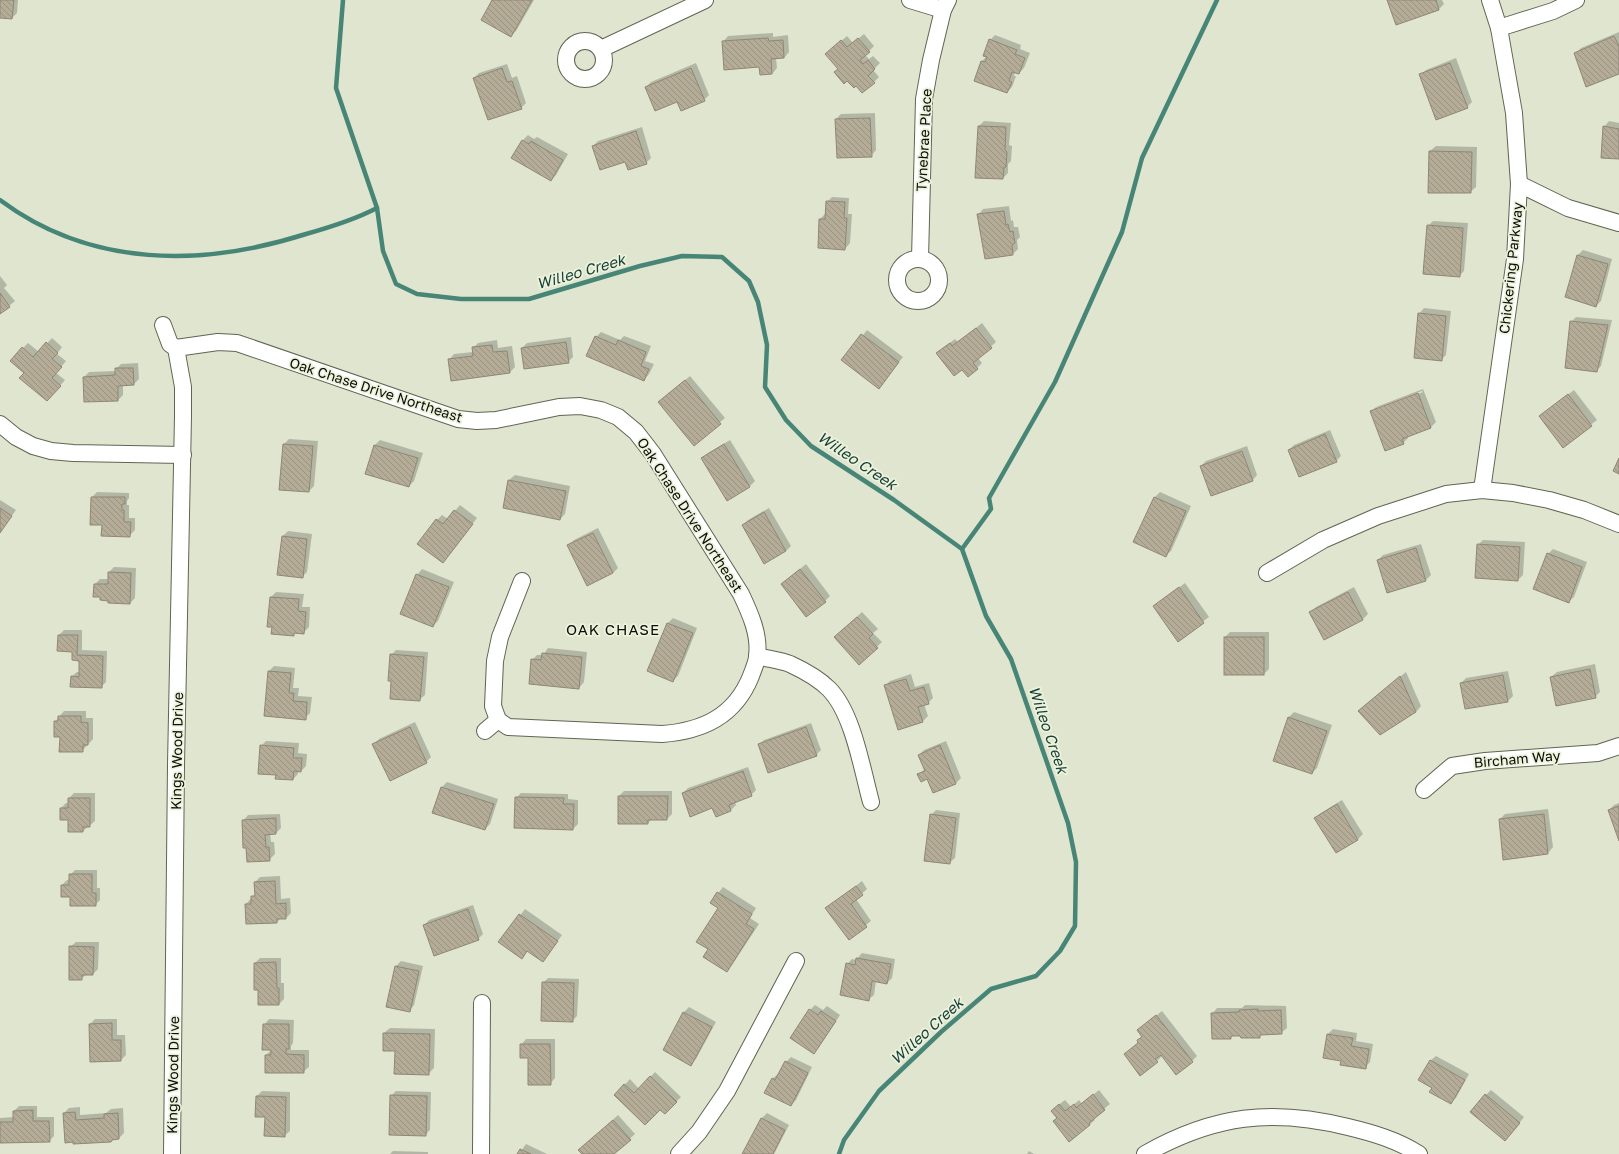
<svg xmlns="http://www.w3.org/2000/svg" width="1619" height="1154" font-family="'Golos Text',sans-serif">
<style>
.shadow{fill:#0003;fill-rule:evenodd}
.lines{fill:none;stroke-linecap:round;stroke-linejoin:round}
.stream{stroke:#478676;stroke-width:4.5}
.building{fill:url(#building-back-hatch);stroke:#8f8774}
.minor-casing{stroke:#606552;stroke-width:18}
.minor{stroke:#fff;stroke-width:16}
.labels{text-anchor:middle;stroke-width:3.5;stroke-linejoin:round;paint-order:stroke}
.street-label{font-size:14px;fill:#0c0e07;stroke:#ecf2dc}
.water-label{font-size:15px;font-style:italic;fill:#163f37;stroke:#ecf2dc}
.neighbourhood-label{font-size:15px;letter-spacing:1px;fill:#0c0e07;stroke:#ecf2dc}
</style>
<defs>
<pattern id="building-back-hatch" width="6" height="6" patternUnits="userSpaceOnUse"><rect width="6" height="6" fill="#b4ac97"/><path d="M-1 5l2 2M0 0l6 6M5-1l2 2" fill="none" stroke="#9a9381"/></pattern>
</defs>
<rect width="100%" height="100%" fill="#dfe5cf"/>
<g class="shadow">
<polygon points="0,0 18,0 17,13 12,18 0,17"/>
<polygon points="494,0 534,0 516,31 510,36"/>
<polygon points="1388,0 1442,0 1444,4 1439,9 1397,24"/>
<polygon points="1619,32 1619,73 1576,53 1581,48"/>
<polygon points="773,33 773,37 788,35 789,52 784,58 776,58 777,68 772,74 723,42 728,36"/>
<polygon points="864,34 874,46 865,55 869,59 873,56 880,63 873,70 879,77 874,82 839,68 832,49 847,36 853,43"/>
<polygon points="995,35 1021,45 1020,49 1030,53 1024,68 1019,73 1015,72 1014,76 1016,76 1012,87 1007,92 982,61 987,56 990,40"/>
<polygon points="1456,58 1472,102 1467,107 1421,75 1426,70"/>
<polygon points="696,63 709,95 704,100 677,101 646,87 651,82"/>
<polygon points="507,64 512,78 517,76 526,103 521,108 474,78 479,73"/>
<polygon points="875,113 876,150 871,156 836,119 841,114"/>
<polygon points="984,121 1011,123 1009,145 1012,146 1011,161 1008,164 1008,173 1003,178 979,126"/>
<polygon points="1609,121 1619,123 1619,158 1604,127"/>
<polygon points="642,127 651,158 646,163 626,160 593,146 598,141"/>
<polygon points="528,135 534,139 537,137 568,154 556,175 551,180 523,140"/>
<polygon points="1436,146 1477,147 1476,187 1470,192 1429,192 1430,151"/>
<polygon points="832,197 849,198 848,214 852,214 850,243 845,249 820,219 825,214 827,202"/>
<polygon points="1009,206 1011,221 1013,220 1014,227 1018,227 1020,237 1017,240 1018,249 1013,254 978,215 983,209"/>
<polygon points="1433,221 1468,223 1464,271 1459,276 1428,226"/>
<polygon points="1583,250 1612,259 1601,301 1596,306 1578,255"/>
<polygon points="0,276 7,285 4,288 15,301 0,313"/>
<polygon points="1424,308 1451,311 1446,355 1441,360 1419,314"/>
<polygon points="1576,317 1612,320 1601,366 1596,371 1571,322"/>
<polygon points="982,323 996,342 978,358 982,363 977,368 943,348 955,339 958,342"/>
<polygon points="867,330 903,357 879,387 843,360"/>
<polygon points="601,332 620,340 624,336 651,346 645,361 654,364 649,374 644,380 596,337"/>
<polygon points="571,337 573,357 568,362 522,348 527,343"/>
<polygon points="52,338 62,347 57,354 66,361 56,373 65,380 52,395 25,373 23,348 28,343 39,352"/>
<polygon points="497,340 498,348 512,346 515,367 510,372 452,380 449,360 454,354 473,352 473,348 478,343"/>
<polygon points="138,363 139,379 134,384 123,385 123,395 118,400 84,377 89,372 116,371 116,369 121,364"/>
<polygon points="690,376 725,418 694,444 659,402"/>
<path d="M 1423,389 L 1436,422 L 1431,427 L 1408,436 L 1408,438 L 1403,443 L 1371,412 L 1376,407 ZM 1422,391 L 1423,392 L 1376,410 L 1376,408 Z"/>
<polygon points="1574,390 1597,420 1563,446 1540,416"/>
<polygon points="1330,430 1341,456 1336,461 1289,450 1294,445"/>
<polygon points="289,439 318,441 314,486 309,491 284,444"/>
<polygon points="380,440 423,453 414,481 409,486 375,445"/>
<polygon points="730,440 755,481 750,486 728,499 703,458 708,453"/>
<polygon points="1247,446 1257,475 1252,481 1201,466 1206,461"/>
<polygon points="515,475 570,486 565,514 560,519 509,480"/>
<polygon points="97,492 129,493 129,498 127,501 127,505 129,505 129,518 135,518 135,530 130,535 103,524 92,497"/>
<polygon points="1160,492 1191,506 1171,551 1165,556 1135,542 1155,497"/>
<polygon points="0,500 16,510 0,532"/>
<polygon points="460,505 477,518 443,562 437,520 442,515 448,519"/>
<polygon points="769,508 791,546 786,551 743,525 748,520"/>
<polygon points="598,528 618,568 613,573 568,545 574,540"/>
<polygon points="288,531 312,534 307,572 302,577 283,536"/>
<polygon points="1483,540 1525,542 1523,575 1518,580 1476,577 1478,545"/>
<polygon points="1421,544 1431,575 1426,580 1378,560 1383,555"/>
<polygon points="1553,549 1587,562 1574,597 1568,602 1548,554"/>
<polygon points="806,564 830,596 825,601 782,584"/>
<polygon points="114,567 136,568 135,598 130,603 109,600 101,596 95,584 100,579 109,579 109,572"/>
<polygon points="422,569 454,582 438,621 433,626 417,575"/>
<polygon points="1185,583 1209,617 1178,640 1154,606"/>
<polygon points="1354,587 1368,614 1363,619 1325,639 1311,612 1316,607"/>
<polygon points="276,592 304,594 302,607 310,607 309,627 304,632 296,632 293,635 273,626 271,597"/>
<polygon points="862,612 878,629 873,633 882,642 859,663 840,632"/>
<polygon points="673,618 697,628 678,676 672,681 648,671 668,623"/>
<polygon points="64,630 82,630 82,650 107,651 106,682 101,687 71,677 77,672 80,672 80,660 59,635"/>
<polygon points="1230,632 1269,632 1269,669 1264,674 1225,637"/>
<polygon points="548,648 587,652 584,682 579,688 532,660 537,655 543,655"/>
<polygon points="396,650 428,652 425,695 419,700 391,655"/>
<polygon points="1595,664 1600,692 1595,697 1551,677 1557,672"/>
<polygon points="274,666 295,668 293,688 299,688 298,696 312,697 310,713 305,718 269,671"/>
<polygon points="1508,671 1513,696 1508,701 1461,683 1466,678"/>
<polygon points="1406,672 1421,706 1416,712 1364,706"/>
<polygon points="911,674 915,687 929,683 933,698 928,703 924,704 928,716 923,721 885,686 890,681"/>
<polygon points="64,711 86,711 86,718 93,718 93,739 82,751 61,736 55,722"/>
<polygon points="1294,712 1332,725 1317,768 1312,773 1289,717"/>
<polygon points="415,722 431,757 426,762 374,744 379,739"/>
<polygon points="811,723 821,750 816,755 759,745 764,740"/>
<polygon points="266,741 299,743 298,753 307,754 306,766 301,771 298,771 298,774 293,779 277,774 261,746"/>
<polygon points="946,741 961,778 956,783 933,792 927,778 919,774 925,769 919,755 924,750"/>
<polygon points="748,767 756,790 751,795 735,802 736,805 731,810 716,816 713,807 683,793 688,788"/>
<polygon points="447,782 498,799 490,824 485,829 434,813 442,787"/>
<polygon points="624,791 672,791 672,814 667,819 652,819 648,823 619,796"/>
<polygon points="74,793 95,793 95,821 83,831 69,819 61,808 66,803 69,803 69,798"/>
<polygon points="521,793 568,794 568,799 578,800 578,824 573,829 516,798"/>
<polygon points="1342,800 1363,834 1358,839 1336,852 1316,818 1321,813"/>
<polygon points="1619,803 1619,838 1609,810 1614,805"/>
<polygon points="1548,809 1553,847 1548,853 1503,859 1500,819 1505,814"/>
<polygon points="936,810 960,813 955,858 949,863 931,815"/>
<polygon points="280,814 281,828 276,833 270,833 271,842 274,842 275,854 269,860 243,821 248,815"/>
<polygon points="75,870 97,870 97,888 100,888 100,900 95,905 71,896 62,885 67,880 70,880 70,875"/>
<polygon points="280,876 281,899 290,898 291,913 286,918 281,918 277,922 247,923 246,904 256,893 255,882 260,877"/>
<polygon points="862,881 867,889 856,899 871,921 849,938 827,908"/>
<polygon points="723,887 756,908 750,918 759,924 732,965 726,970 709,949 719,908 711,902"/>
<polygon points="473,905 483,934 478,939 424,926 429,920"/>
<polygon points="525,909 562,935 548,955 528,950 522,958 500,942"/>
<polygon points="76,942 99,942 98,969 93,974 87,974 81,979 70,947"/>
<polygon points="862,953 895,959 892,978 887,983 876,981 874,995 868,1000 847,964 852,959 856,960"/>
<polygon points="260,958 281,958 281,983 284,983 284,999 279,1004 259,989 255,963"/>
<polygon points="401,961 423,966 414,1005 409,1011 396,966"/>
<polygon points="548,978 579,979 577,1016 572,1021 543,983"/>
<polygon points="815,1005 823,1010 827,1006 840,1015 819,1047 814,1052 810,1010"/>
<polygon points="1245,1005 1286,1006 1287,1028 1281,1033 1262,1034 1260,1037 1233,1035 1230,1038 1212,1014 1217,1008 1242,1008"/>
<polygon points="689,1007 716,1022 696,1059 691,1064 664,1050 684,1012"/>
<polygon points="1162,1011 1197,1056 1192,1061 1163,1055 1157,1061 1125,1054 1139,1042 1138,1041 1143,1036 1138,1030"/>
<polygon points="95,1019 117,1019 117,1035 125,1035 126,1055 121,1060 90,1024"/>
<polygon points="269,1019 294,1020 293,1043 291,1046 291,1050 309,1050 309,1067 303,1072 266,1055 272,1049 264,1025"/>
<polygon points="390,1028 435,1029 434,1068 428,1074 396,1050 384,1033"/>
<polygon points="1333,1029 1357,1033 1356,1041 1373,1044 1370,1062 1365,1067 1342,1060 1328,1034"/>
<polygon points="526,1039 555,1039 555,1078 550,1084 521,1045"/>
<polygon points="1436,1056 1469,1074 1456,1098 1450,1103 1433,1088 1430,1061"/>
<polygon points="791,1057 812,1067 796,1100 791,1105 772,1079 778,1074 779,1075 786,1062"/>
<polygon points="655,1072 681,1097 665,1113 661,1108 615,1095 630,1079 639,1089"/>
<polygon points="1099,1090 1110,1104 1093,1118 1095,1120 1089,1125 1058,1117 1057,1106 1065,1100 1071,1107 1079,1100 1082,1104"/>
<polygon points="1491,1090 1524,1117 1510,1135 1486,1095"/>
<polygon points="262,1091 290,1092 290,1131 284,1136 266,1116 256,1116 257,1096"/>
<polygon points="396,1091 431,1092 430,1130 425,1135 391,1096"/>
<polygon points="19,1106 37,1106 37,1117 54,1117 54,1136 49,1141 0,1142 0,1118 14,1117 14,1111"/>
<polygon points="80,1107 80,1115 106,1113 111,1109 123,1108 124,1133 119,1138 74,1143 64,1113 69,1108"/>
<polygon points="767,1113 789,1125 774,1154 743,1154 762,1118"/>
<polygon points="618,1115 635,1134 613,1154 583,1154 585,1145"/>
<polygon points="526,1144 547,1154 519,1154"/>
<polygon points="393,1151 428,1152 428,1154 390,1154"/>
<polygon points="1029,1151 1034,1154 1027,1154"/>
</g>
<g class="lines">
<g class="stream">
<polyline points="343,0 336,88 377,208 383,251 396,284 417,294 461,299 529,299 640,266 682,256 722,257 749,281 758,302 767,345 765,387 786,420 811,446 894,500 962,549 986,616 1011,659 1068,823 1076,862 1075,926 1060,951 1036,976 991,989 941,1032 879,1091 844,1140 839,1154"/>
<path d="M 0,200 C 91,268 202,267 306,234 C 331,227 354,220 377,208"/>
<polyline points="962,549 991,509 989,498 1055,382 1122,232 1142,158 1217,0"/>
</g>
</g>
<g class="building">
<polygon points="0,0 14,0 12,19 0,18"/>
<polygon points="492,0 532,0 511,37 481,20"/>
<polygon points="1387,0 1436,0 1439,10 1396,25"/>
<polygon points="1614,36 1619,46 1619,74 1586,87 1574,53"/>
<polygon points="768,38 769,41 783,40 784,58 771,59 772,74 760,75 759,67 724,70 722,41"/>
<polygon points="858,38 870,52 860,60 863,64 868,60 875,69 868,76 875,83 862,93 856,86 854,88 847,81 844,84 834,72 838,69 825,54 841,40 847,47"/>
<polygon points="989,39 1017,50 1015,54 1025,58 1019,74 1012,72 1009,81 1012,82 1007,93 974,81 981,61 985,62 987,57 983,56"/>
<polygon points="1450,63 1468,108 1436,120 1419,74"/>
<polygon points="502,68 507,82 512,81 522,109 488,120 473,78"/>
<polygon points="691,68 705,101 681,111 677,102 655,111 645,87"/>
<polygon points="870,118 872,157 837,158 835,119"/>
<polygon points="978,126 1006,127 1005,150 1007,152 1006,167 1004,167 1003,179 975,178"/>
<polygon points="1603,126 1619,129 1619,159 1601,158"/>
<polygon points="636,131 647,164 628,170 625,162 600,170 592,146"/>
<polygon points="522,140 529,144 531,141 563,160 551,181 511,158"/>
<polygon points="1429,151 1472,152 1471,193 1428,193"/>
<polygon points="826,201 845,202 844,218 847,218 845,250 818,248 819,219 825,219"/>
<polygon points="1004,211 1006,225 1008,224 1010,232 1013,231 1015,243 1012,245 1013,255 985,259 977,214"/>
<polygon points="1427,225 1463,228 1460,277 1423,274"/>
<polygon points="1577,255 1608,264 1596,307 1565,297"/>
<polygon points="0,293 10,307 0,314"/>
<polygon points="1418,313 1446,316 1442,361 1414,358"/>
<polygon points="1570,321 1608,325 1597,372 1565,368"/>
<polygon points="976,328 992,348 973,363 978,369 968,377 962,370 954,376 936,353 950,343 952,346"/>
<polygon points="861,334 899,362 879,389 841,360"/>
<polygon points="595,336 616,345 618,340 646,352 641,366 649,369 644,381 586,356"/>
<polygon points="46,342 58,353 52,359 62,367 52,378 61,386 47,401 19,378 24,373 10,361 22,347 33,357"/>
<polygon points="566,342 569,363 524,369 521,348"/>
<polygon points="492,345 493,352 507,351 510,373 451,381 448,359 473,356 472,347"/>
<polygon points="115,368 133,368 134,385 118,386 118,401 84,402 83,377 115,375"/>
<polygon points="685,380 721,424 694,446 658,402"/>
<polygon points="1418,393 1431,428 1402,439 1404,444 1385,451 1370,411"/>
<polygon points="1568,394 1592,426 1563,448 1539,416"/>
<polygon points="1325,434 1337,462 1299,477 1288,450"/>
<polygon points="283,444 313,446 309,492 279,490"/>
<polygon points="724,444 750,487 727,501 701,458"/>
<polygon points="374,445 418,458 409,487 365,474"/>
<polygon points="1242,451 1253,481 1211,496 1200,466"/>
<polygon points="1619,458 1619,474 1613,471"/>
<polygon points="508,480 566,491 560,520 503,508"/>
<polygon points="91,497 125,497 125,504 122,504 122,510 124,510 124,522 131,522 130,537 101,536 102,525 90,525"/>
<polygon points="1154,497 1186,511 1166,557 1133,542"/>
<polygon points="0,508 12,516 0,533"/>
<polygon points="454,510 473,524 443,563 417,544 436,519 443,524"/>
<polygon points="764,512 786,551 764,564 742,525"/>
<polygon points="593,533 613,573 587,586 567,545"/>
<polygon points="282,536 307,539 303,578 277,575"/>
<polygon points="1477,544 1520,547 1518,581 1475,578"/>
<polygon points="1416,548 1426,581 1387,593 1377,560"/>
<polygon points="1547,553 1582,567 1569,603 1533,589"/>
<polygon points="800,569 826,602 806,617 781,584"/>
<polygon points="108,572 131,573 130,604 108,603 108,601 100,600 100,597 93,597 94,584 108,584"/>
<polygon points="416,574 449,587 433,627 400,614"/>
<polygon points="1179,587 1204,623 1178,642 1153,606"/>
<polygon points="1348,592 1363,620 1324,640 1309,612"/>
<polygon points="270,597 299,599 298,611 306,612 304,634 294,633 294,636 271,634 272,627 267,627"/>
<polygon points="857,617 873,634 869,638 878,648 859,665 834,637"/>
<polygon points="667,623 693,633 673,682 647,671"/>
<polygon points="58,635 78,635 77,655 103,656 102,688 70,687 71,676 79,677 79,661 72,660 72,652 57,651"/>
<rect x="1224" y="637" width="40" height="38"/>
<polygon points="542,653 582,657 579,689 529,684 531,659 541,660"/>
<polygon points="390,654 424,657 420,701 390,699 391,681 388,681"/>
<polygon points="1590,669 1596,698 1556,706 1550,677"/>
<polygon points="268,671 291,673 289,693 294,693 293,701 307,702 306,720 264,716"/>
<polygon points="1503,675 1508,702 1465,709 1460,683"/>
<polygon points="1400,676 1416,712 1380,735 1358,711"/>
<polygon points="906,679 910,691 924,687 929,704 918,707 923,722 898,730 884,685"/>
<polygon points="58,716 81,716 81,722 88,723 88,745 83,745 83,752 59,752 60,737 54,737 54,721 58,721"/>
<polygon points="1288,717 1327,731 1312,774 1273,761"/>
<polygon points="410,727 427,763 390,781 372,744"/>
<polygon points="806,727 817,756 768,773 758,744"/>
<polygon points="260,745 294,748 293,758 302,758 301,772 294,771 293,780 275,779 276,775 258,774"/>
<polygon points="940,745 956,784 933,793 927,779 921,782 917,774 925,771 918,755"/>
<polygon points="743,771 752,796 729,805 731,811 716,817 712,808 690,817 682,793"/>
<polygon points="441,787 494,804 485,830 432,813"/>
<polygon points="618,796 668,796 667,820 648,820 648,824 618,824"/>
<polygon points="515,797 564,798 563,804 574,804 573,830 514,828"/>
<polygon points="68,798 90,798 90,827 83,827 83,832 68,832 68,820 60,820 60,808 68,808"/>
<polygon points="1337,804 1358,840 1336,853 1314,818"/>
<polygon points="1619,806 1619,841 1608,810"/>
<polygon points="930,814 956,818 950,864 924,861"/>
<polygon points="1544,814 1548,854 1503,860 1499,819"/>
<polygon points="276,818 276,834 265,835 266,847 269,847 270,861 247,862 246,848 243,848 242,820"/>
<polygon points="69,874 92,874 92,893 96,893 96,906 70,906 70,897 61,897 61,885 69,885"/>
<polygon points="275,881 276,904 286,903 286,919 277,919 277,923 246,924 245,904 251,904 251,896 255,896 254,882"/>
<polygon points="856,886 863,895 851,904 867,927 849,940 825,908"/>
<polygon points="717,892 752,914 746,924 754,929 727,972 703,957 708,949 696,942 718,908 710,903"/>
<polygon points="468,909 479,940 434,956 423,925"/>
<polygon points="519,914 558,941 543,962 527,951 522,959 498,942"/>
<polygon points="69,946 94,947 93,975 82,975 82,980 69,980"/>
<polygon points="856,958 891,964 887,984 872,981 869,1001 840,995 846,963 855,965"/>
<polygon points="276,962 277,988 279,988 279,1005 258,1005 258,990 254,990 254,963"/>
<polygon points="395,966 419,971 410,1012 386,1007"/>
<polygon points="542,982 574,983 573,1022 541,1021"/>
<polygon points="809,1009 818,1015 821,1011 836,1021 814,1054 790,1038"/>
<polygon points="1258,1009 1258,1011 1281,1010 1282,1034 1260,1035 1260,1038 1241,1038 1240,1036 1231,1036 1231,1039 1212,1039 1211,1013 1239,1012 1239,1010"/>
<polygon points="683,1012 712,1027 691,1066 663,1050"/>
<polygon points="1156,1015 1193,1062 1176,1075 1161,1055 1155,1059 1158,1062 1140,1076 1124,1054 1138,1043 1137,1040 1142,1037 1137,1030"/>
<polygon points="112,1023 112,1040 121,1040 121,1061 90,1062 89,1024"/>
<polygon points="263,1024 289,1024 289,1049 286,1049 286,1054 304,1055 304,1073 265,1073 265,1055 271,1055 271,1050 262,1050"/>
<polygon points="383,1033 430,1034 429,1075 394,1074 395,1051 383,1051"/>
<polygon points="1327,1034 1353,1038 1351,1046 1369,1049 1366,1069 1340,1065 1341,1061 1323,1058"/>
<polygon points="520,1044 550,1044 551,1085 528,1085 528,1058 520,1058"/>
<polygon points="1430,1060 1465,1080 1451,1104 1429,1092 1432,1088 1418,1080"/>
<polygon points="785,1061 808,1073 791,1106 764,1093 772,1078 775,1080"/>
<polygon points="650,1076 677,1102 665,1114 660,1110 645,1125 614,1095 624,1084 634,1093"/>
<polygon points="1093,1094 1105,1110 1089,1123 1090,1125 1069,1142 1053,1121 1057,1118 1051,1111 1059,1104 1065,1111 1074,1104 1076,1108"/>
<polygon points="1485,1094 1520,1123 1505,1141 1470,1112"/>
<polygon points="390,1095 427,1096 426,1136 389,1135"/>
<polygon points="256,1096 286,1097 285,1137 264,1136 265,1117 255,1117"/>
<polygon points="33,1110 33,1121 49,1121 50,1142 0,1143 0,1122 13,1122 13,1111"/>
<polygon points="75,1112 76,1120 104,1118 104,1114 118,1113 119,1139 112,1140 111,1142 73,1144 73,1142 65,1143 63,1113"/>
<polygon points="761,1118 785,1130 773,1154 742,1154"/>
<polygon points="613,1120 631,1140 614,1154 582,1154 578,1150"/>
<polygon points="520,1149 531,1154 517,1154"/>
</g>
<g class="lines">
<defs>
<g id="minor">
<polyline points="910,0 943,10"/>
<polyline points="1499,28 1553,11 1576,0"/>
<circle cx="585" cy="60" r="19"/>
<polyline points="601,49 705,0"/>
<polyline points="1519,184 1568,208 1619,223"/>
<polyline points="920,259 924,99 931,60 943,10 948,0"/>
<circle cx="918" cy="280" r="21"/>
<polyline points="163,325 170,344 176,348"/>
<path d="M 176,348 L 218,342 L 237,343 L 458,419 L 477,421 L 496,420 L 559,407 L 580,406 L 601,410 L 618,417 L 636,432 L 653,454 L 741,594 C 750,613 760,635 757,656 C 757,662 753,670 751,676 C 735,716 703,731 662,734 L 508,727 L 498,720 L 493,706 L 495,661 L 500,637 L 522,581"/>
<polyline points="0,424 16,437 33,446 51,451 73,453 183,455"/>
<polyline points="1482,490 1515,259 1519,184 1514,113 1499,28 1490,0"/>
<polyline points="1267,573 1323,540 1378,516 1446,494 1482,490 1513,493 1549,500 1584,510 1619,524"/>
<path d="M 757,656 C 768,659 780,660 790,664 C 803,670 818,678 829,689 C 853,713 862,769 871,802"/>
<polyline points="485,731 498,720"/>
<polyline points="1424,790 1452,766 1485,761 1598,753 1619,746"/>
<polyline points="172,1154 176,765 183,416 183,387 176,348"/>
<polyline points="481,1154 482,1003"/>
<polyline points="679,1154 699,1132 727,1091 796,961"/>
<path d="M 1145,1154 C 1214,1115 1272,1108 1348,1127 C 1373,1133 1397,1140 1419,1154"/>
</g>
</defs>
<use href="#minor" class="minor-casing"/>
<use href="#minor" class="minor"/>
</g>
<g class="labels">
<g class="street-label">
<text transform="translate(924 140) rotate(-87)" y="5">Tynebrae Place</text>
<text transform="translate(1511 268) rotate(-84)" y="5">Chickering Parkway</text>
<text transform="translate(376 390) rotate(18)" y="5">Oak Chase Drive Northeast</text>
<text transform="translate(690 515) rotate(57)" y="5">Oak Chase Drive Northeast</text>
<text transform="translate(177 751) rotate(-89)" y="5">Kings Wood Drive</text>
<text transform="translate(1517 759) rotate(-5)" y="5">Bircham Way</text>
<text transform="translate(173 1075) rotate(-89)" y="5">Kings Wood Drive</text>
</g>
<g class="water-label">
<text transform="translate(581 272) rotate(-16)" y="5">Willeo Creek</text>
<text transform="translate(857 461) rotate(34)" y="5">Willeo Creek</text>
<text transform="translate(1048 730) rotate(71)" y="5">Willeo Creek</text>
<text transform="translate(927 1031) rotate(-42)" y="5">Willeo Creek</text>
</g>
<g class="neighbourhood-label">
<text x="613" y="635">OAK CHASE</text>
</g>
</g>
</svg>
